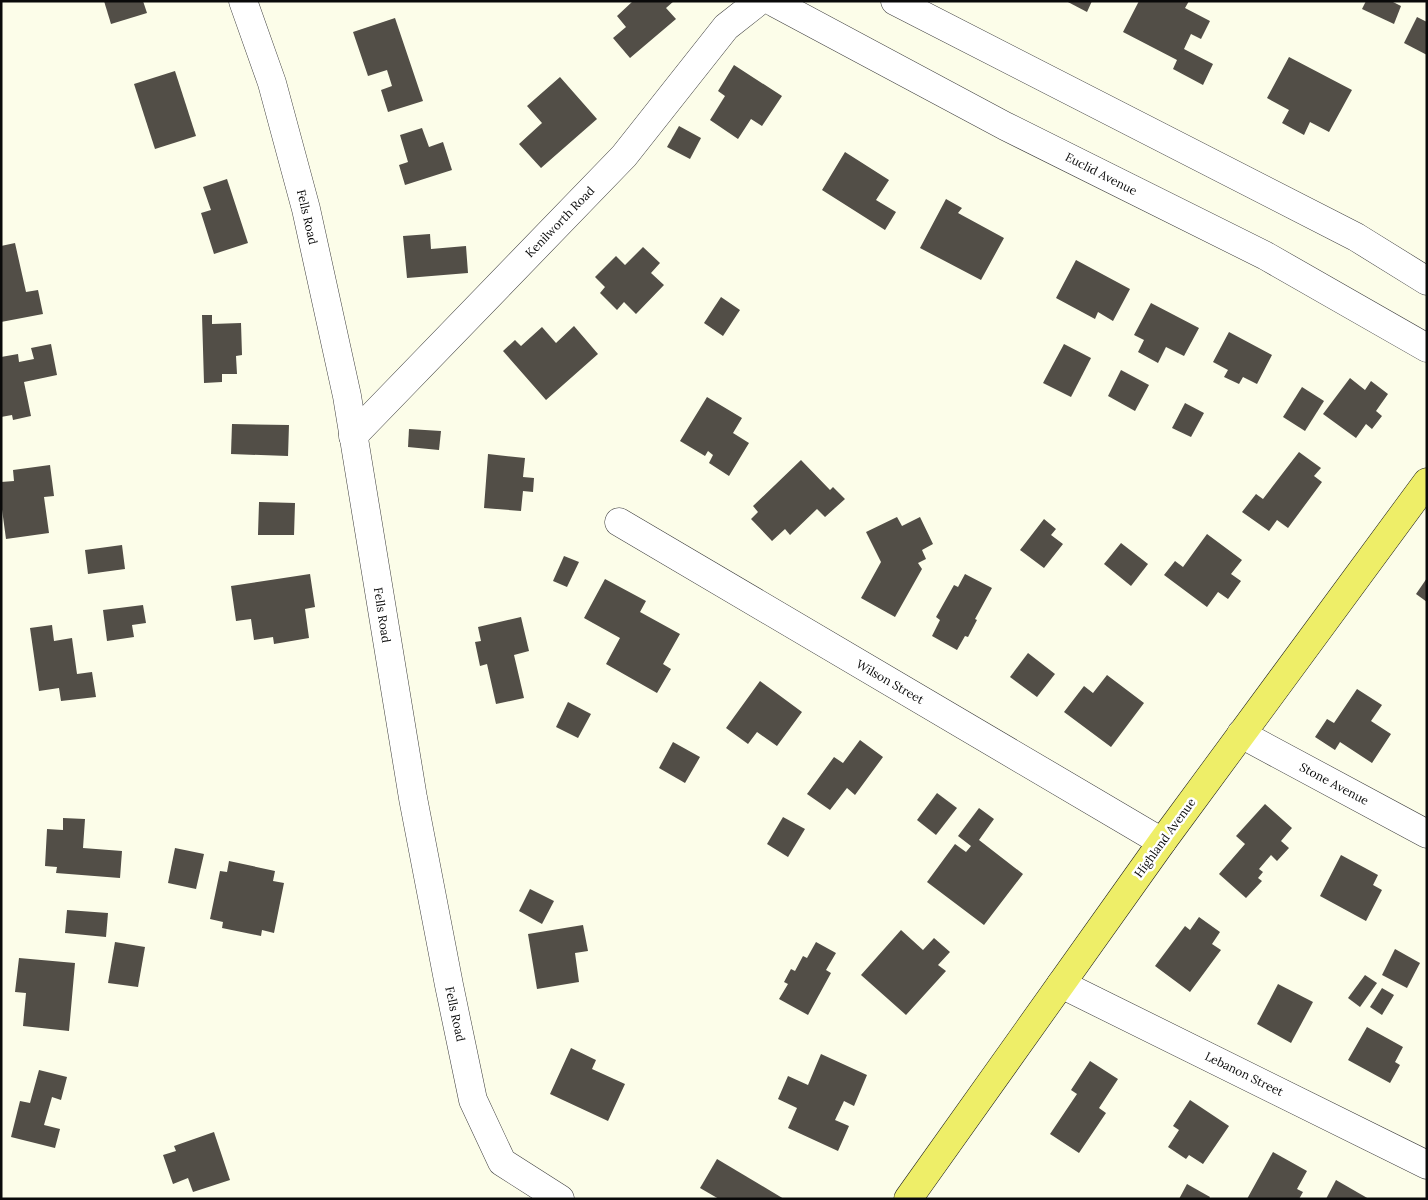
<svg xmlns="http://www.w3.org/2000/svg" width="1428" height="1200" font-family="Lora,serif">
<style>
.building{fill:#524e47}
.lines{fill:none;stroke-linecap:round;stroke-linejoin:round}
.minor-casing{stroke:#3d3d3d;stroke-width:29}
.major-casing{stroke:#1b1b1b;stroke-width:29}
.minor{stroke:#fff;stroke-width:28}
.major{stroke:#eeee68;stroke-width:28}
.labels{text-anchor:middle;stroke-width:5;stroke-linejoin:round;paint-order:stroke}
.street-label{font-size:12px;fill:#0a0a0a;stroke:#fff}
</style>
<rect width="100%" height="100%" fill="#fcfde9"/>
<g class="building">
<polygon points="104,1 143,1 147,13 111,24"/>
<polygon points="633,1 674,1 666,8 676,19 630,58 613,38 626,27 617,16"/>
<polygon points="1066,1 1092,1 1087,12"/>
<polygon points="1139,1 1189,1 1185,8 1210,21 1201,39 1191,34 1184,49 1213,64 1203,85 1173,69 1177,60 1123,32"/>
<polygon points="1366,1 1391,1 1401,6 1394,24 1362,9"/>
<polygon points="1417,17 1427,22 1427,55 1404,43"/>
<polygon points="395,18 423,101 388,112 381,90 392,86 387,70 368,76 353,32"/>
<polygon points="1289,57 1352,90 1329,132 1310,122 1304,135 1282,123 1289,110 1267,98"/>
<polygon points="734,65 782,96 762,126 751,119 738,139 710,120 725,96 718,91"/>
<polygon points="175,71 196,136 155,149 134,84"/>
<polygon points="560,77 597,119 541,168 519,144 542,123 527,106"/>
<polygon points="679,126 701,138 690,159 667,147"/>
<polygon points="422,128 429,147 443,142 452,170 405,185 399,165 408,162 400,135"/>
<polygon points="845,152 889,180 876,200 896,212 885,230 822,190"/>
<polygon points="227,179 248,243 214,254 201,213 211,210 203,187"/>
<polygon points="946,199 962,208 958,213 1004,238 981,280 920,248"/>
<polygon points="430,234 431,249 466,246 468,273 407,278 403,236"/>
<polygon points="15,243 26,292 38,290 43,314 1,322 1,246"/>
<polygon points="643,247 660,263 651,273 664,285 636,314 624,302 617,310 600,293 605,287 595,277 616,256 625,265"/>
<polygon points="1076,260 1130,289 1113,321 1098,312 1095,319 1056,298"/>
<polygon points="721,297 740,310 723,336 704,323"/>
<polygon points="1151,303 1199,328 1184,356 1166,347 1158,363 1138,352 1144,340 1134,335"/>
<polygon points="202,315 212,315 212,324 241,323 242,355 236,356 237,374 222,374 222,382 204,383"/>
<polygon points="574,326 598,354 546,400 503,351 515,340 521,346 542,327 556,343"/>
<polygon points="1229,332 1272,355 1257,384 1243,377 1239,384 1224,377 1228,370 1213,362"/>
<polygon points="51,344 57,375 24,382 31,416 13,420 12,415 1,417 1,357 18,354 19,362 34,359 31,348"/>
<polygon points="1064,344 1091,358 1071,397 1043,383"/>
<polygon points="1121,370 1149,385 1135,411 1108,396"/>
<polygon points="1350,378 1365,390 1371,381 1388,394 1376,411 1382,416 1372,429 1366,424 1356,438 1323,414"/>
<polygon points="1302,387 1324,401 1305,431 1283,417"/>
<polygon points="707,397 742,418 733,433 749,443 729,476 709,463 713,455 708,451 705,456 680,441"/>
<polygon points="1185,403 1204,413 1191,437 1172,428"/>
<polygon points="232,424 289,425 288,456 231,454"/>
<polygon points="409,429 441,431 439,450 408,447"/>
<polygon points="1299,452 1321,468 1314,476 1322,482 1288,528 1277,520 1269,531 1242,512 1256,494 1263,499"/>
<polygon points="488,454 525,458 523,477 534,478 533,492 523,491 521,511 484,508"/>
<polygon points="801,460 830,490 833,487 845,499 825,517 817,509 790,535 785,529 772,541 751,519 758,512 753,506"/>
<polygon points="50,465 54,496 44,497 49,533 6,539 1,502 1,482 14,481 13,470"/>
<polygon points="259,502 295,503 294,535 258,535"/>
<polygon points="897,517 902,526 920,517 933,544 922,550 926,559 918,563 922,569 895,617 861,598 881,562 866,532"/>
<polygon points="1044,519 1056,529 1051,535 1063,544 1044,568 1020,550"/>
<polygon points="1207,534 1242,560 1231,574 1241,581 1228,599 1218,592 1207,607 1164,575 1175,561 1183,567"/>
<polygon points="1121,543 1148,564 1131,586 1104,564"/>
<polygon points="122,545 125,569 88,574 85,550"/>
<polygon points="564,556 579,562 567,587 553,581"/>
<polygon points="310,574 315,607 305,609 309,638 274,644 273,637 254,640 251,619 236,621 231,586"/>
<polygon points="965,574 992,588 975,619 977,620 968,637 965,636 957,650 932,636 940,620 936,617 954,585 958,587"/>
<polygon points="1427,578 1427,602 1416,594"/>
<polygon points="605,579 646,601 640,612 680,634 663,664 671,669 657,693 606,664 620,638 584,618"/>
<polygon points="143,605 146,623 132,625 134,637 107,641 103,610"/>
<polygon points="521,617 529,651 514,655 524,698 496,704 487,664 480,666 475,642 481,641 478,627"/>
<polygon points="52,625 54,641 72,638 77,674 92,672 96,697 61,701 59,688 39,691 30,628"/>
<polygon points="1028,653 1055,674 1037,697 1010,677"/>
<polygon points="1107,675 1144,703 1111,747 1064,712 1084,686 1093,693"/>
<polygon points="760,681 802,712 777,746 757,732 748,744 726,728"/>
<polygon points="1357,689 1382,705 1371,721 1391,734 1372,763 1340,742 1335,750 1315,737 1327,719 1334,723"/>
<polygon points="568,702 591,714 578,738 556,727"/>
<polygon points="860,740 883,757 855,795 847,788 830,810 807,794 834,757 843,763"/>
<polygon points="673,742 700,757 685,783 659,768"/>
<polygon points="937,793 957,808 936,835 917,820"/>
<polygon points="1265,804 1292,828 1281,841 1289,848 1277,861 1271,855 1259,869 1263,872 1258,878 1262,881 1246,898 1219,874 1245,844 1236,836"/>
<polygon points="979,808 994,819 979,840 1023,874 984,925 927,882 955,844 966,852 971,846 958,836"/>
<polygon points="783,817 805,829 788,857 767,844"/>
<polygon points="63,818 85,819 83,848 122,851 120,878 56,873 57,867 45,866 47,829 63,830"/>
<polygon points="175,848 204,854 196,889 168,883"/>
<polygon points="1341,855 1378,875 1373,885 1382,890 1366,921 1320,896"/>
<polygon points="229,861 275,871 273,881 284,883 274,933 262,930 261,936 222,928 223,922 210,919 220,871 227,872"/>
<polygon points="530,889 554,901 542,924 519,911"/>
<polygon points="67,910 108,913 106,937 65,933"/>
<polygon points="1199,917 1220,932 1212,944 1221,950 1190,992 1155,966 1185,926 1190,930"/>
<polygon points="583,925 588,951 575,953 579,982 537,989 528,934"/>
<polygon points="901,930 923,950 934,938 950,952 938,965 946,971 906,1015 861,975"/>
<polygon points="115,942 145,947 138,987 108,983"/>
<polygon points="816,942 836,953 826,970 831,973 808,1015 779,999 788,984 784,982 791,969 795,971 803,956 807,958"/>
<polygon points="1395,949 1420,963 1407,988 1382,975"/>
<polygon points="19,958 75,963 69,1031 23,1026 26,993 15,992"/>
<polygon points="1365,975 1377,983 1360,1007 1348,998"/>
<polygon points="1278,984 1313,1002 1291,1043 1257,1024"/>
<polygon points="1382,988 1394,995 1382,1015 1370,1007"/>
<polygon points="1367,1027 1403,1047 1395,1062 1400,1065 1390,1083 1348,1060"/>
<polygon points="571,1048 596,1060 592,1069 625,1084 608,1121 550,1094"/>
<polygon points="821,1054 867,1075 854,1106 844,1101 835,1120 849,1126 838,1151 788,1128 797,1108 778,1099 788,1076 808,1085"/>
<polygon points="1090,1061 1118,1079 1099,1108 1106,1113 1079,1153 1050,1134 1077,1094 1071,1090"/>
<polygon points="39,1070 67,1077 61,1100 52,1097 44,1125 60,1129 55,1148 11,1137 20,1101 30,1103"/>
<polygon points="1190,1100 1229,1126 1203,1164 1189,1155 1186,1159 1168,1147 1179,1130 1173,1126"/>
<polygon points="214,1132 230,1180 193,1192 188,1178 173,1184 163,1155 176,1151 174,1146"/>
<polygon points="1273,1152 1307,1171 1297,1189 1303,1192 1299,1199 1247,1199"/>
<polygon points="717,1159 784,1199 719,1199 700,1188"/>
<polygon points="1336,1180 1369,1199 1326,1199"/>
<polygon points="1187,1184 1210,1197 1209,1199 1179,1199"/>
</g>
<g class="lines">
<defs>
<g id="minor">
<polyline points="243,1 272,83 306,209 347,396 413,798 449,985 473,1100 502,1162 560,1199"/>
<polyline points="776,1 775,3 1005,126 1266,256 1427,348"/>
<polyline points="895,1 1356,237 1427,281"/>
<polyline points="353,436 624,156 726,27 759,1"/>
<polyline points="619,522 1162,842"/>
<polyline points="1241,734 1427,834"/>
<polyline points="1061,984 1427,1165"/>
</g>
<polyline id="major" points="908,1199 1162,842 1427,482"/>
</defs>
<use href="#minor" class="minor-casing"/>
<use href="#major" class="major-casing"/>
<use href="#minor" class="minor"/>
<use href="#major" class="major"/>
</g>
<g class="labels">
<g class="street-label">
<text transform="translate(1101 174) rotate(27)" y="4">Euclid Avenue</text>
<text transform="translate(307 217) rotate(77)" y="4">Fells Road</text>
<text transform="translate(560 222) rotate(-46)" y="4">Kenilworth Road</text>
<text transform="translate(382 615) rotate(81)" y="4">Fells Road</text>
<text transform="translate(890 682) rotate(30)" y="4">Wilson Street</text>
<text transform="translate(1334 784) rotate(28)" y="4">Stone Avenue</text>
<text transform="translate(1165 838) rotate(-54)" y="4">Highland Avenue</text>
<text transform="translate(455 1014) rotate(78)" y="4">Fells Road</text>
<text transform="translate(1244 1074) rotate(26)" y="4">Lebanon Street</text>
</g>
</g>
<rect width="1428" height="1200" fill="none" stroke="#0a0a0a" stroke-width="5"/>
</svg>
